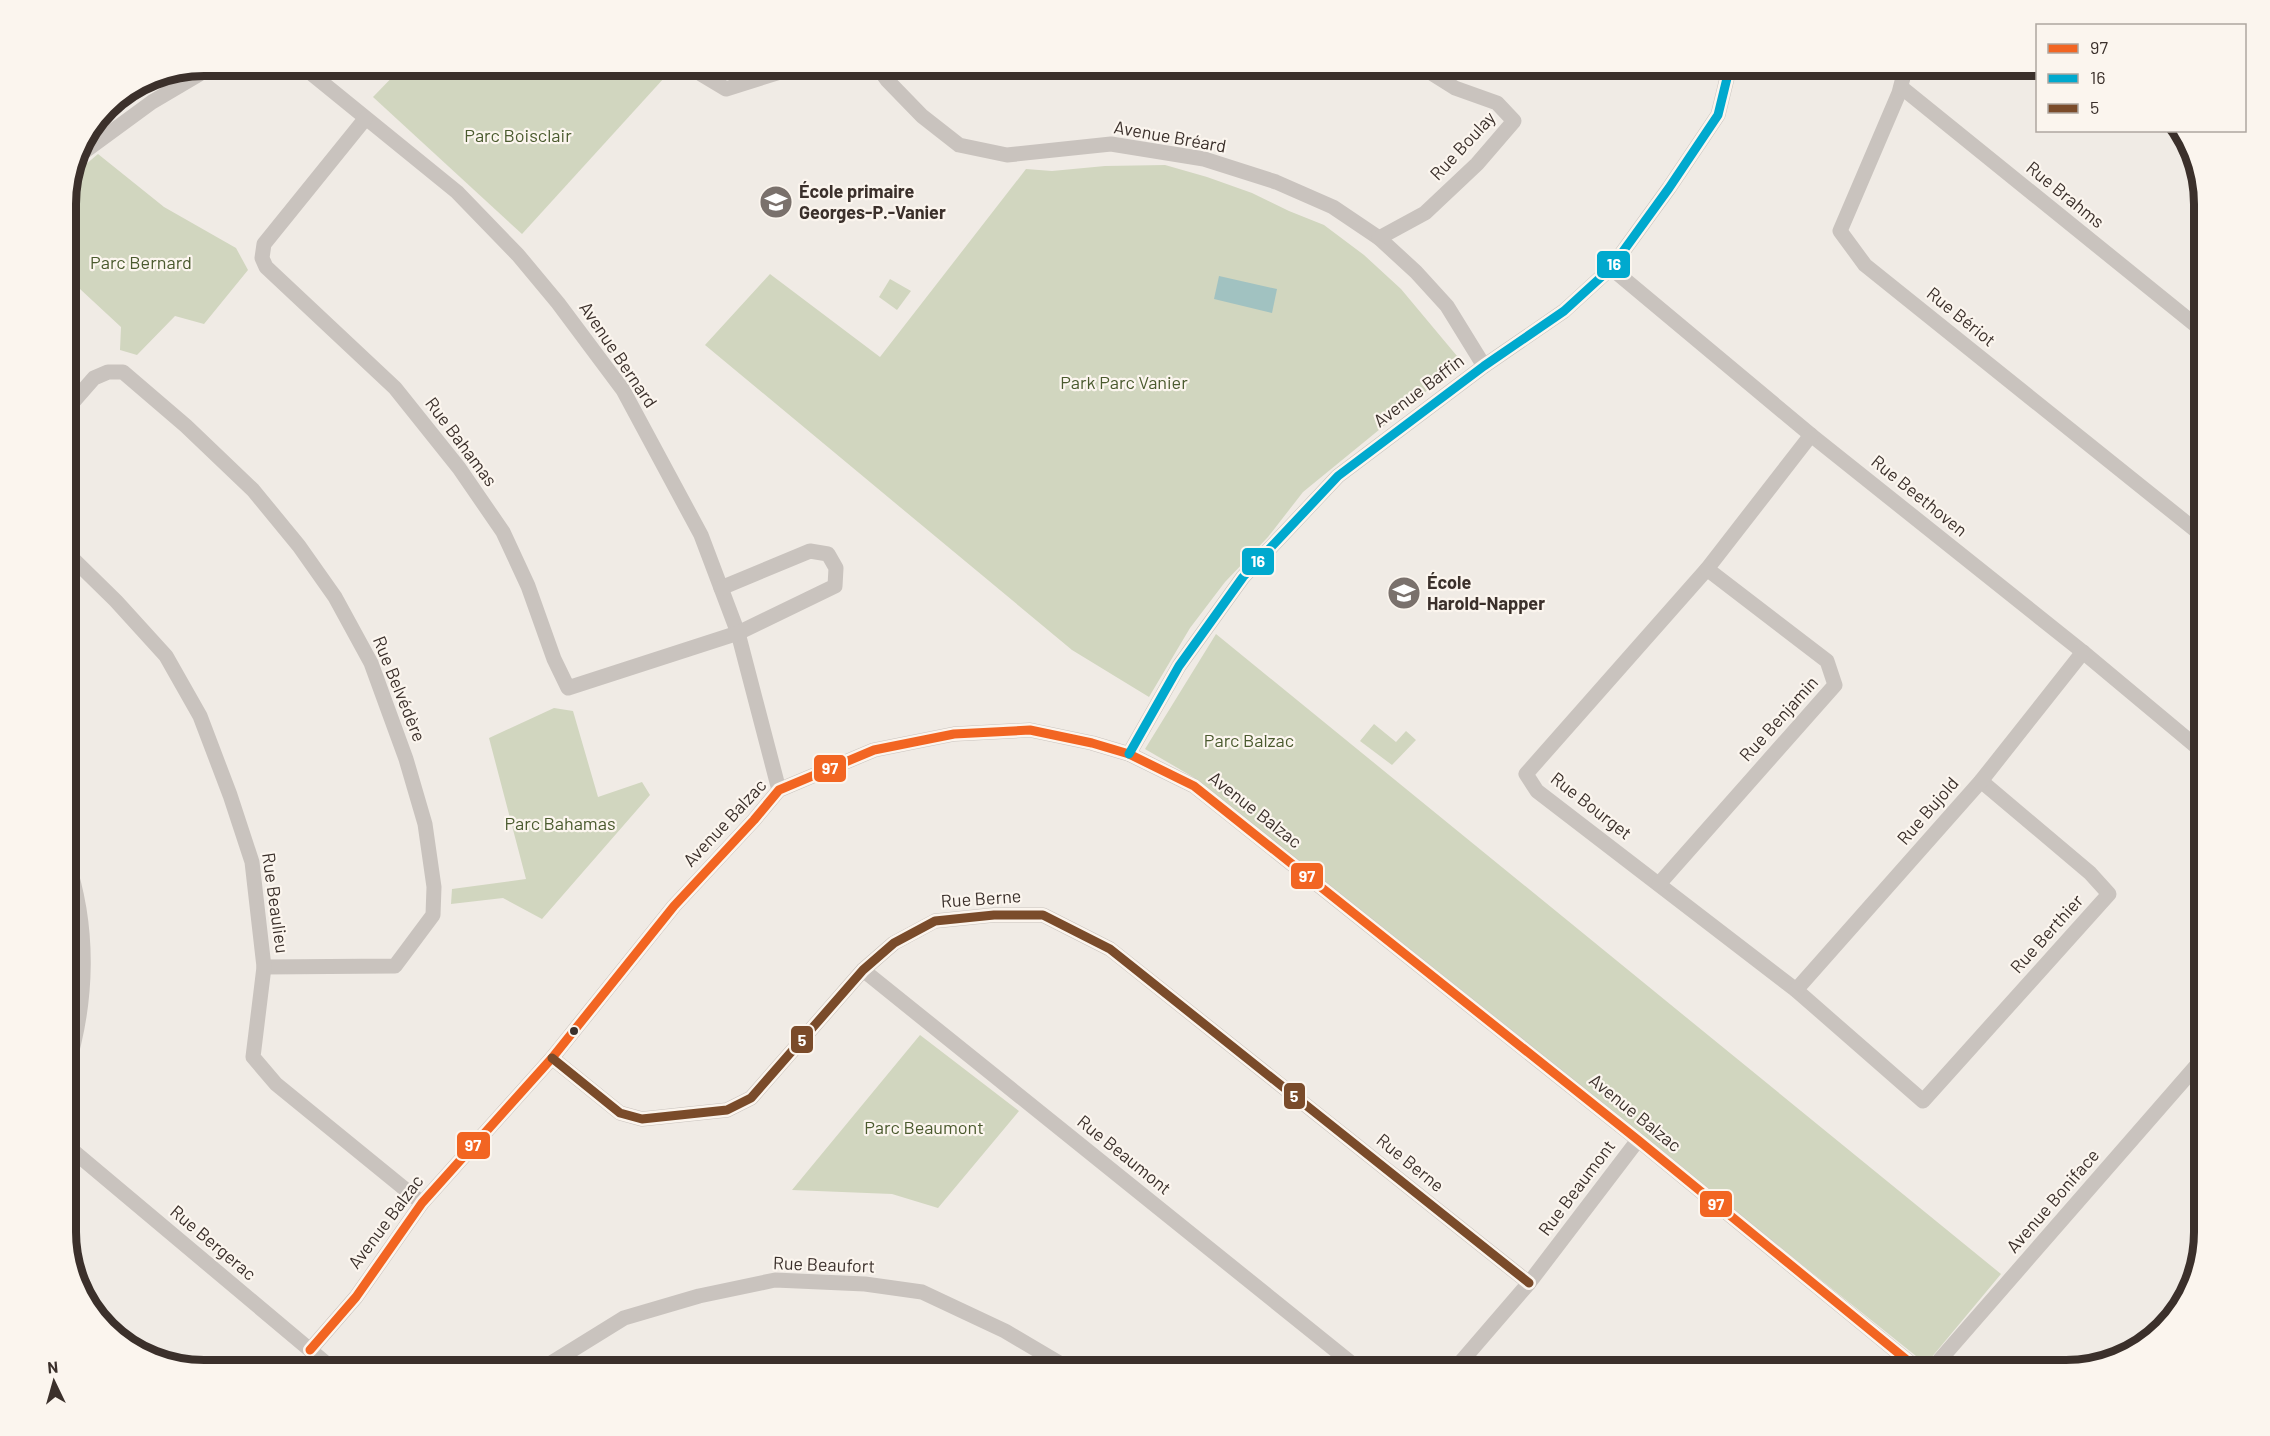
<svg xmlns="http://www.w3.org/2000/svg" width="2270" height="1436" font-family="Barlow,sans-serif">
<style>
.green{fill:#d1d6bf}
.water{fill:#a1c2c1}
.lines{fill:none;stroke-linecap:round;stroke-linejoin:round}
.minor{stroke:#c9c3be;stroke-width:15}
.bus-1-casing{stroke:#fbf5ee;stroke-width:14}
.bus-2-casing{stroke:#fbf5ee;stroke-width:14}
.bus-3-casing{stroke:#fbf5ee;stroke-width:14}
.bus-1{stroke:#f26522;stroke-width:9}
.bus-2{stroke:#00a9ce;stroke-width:9}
.bus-3{stroke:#7a4b2a;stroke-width:9}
.bus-dot{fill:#3b302b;stroke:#fbf5ee;stroke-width:2}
.labels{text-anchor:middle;stroke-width:4.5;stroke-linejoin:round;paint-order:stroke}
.park-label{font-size:18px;fill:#4a5a2e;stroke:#fbf5ee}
.street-label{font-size:18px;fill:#3b302b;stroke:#fbf5ee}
.poi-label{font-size:18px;font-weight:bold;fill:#3b302b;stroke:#fbf5ee;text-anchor:start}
.rim{fill:none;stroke:#3b302b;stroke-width:8}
.line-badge{stroke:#fbf5ee;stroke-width:2}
.badge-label{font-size:16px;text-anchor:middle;font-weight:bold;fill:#fff}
</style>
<rect width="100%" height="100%" fill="#f0ebe5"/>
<g class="green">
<polygon points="403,66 675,66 522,234 373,97"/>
<polygon points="98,154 164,207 236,248 248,270 204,324 175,316 137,355 120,350 121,327 66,276 66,196 71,177"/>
<polygon points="1165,165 1207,177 1252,193 1289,211 1324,225 1364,255 1401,289 1462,362 1303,492 1268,537 1225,582 1190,628 1149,697 1072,650 705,345 770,274 880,357 1026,169 1052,171 1105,166"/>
<polygon points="890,279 911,291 897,310 879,297"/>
<polygon points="1216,634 2001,1274 1926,1364 1193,777 1145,749"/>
<polygon points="554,708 573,711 598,797 642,782 650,795 542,919 503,898 451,904 452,889 526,879 489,738"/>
<polygon points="1374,724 1396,742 1406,731 1416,740 1392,765 1360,741"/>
<polygon points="920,1035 1019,1111 938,1208 892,1194 792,1190"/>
</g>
<polygon class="water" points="1219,276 1277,289 1272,313 1214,299"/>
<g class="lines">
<g class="minor">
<polyline points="302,66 457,192 518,255 558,303 623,390 701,535 738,633 779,790"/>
<polyline points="698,66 701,74 726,89 799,66"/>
<polyline points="877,66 887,80 922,116 959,145 1007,155 1111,144 1204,159 1276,182 1333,207 1379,238 1416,272 1447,306 1484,366"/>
<polyline points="1906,66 1899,93 1840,231 1865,265 2204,537"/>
<polyline points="1901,87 2204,332"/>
<polyline points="365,119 264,244 262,258 266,267 395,388 459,468 503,532 528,586 554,659 568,688 738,633 835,586 836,568 828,554 810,551 721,588"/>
<polyline points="77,157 152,102 213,66"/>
<polyline points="1379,238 1425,213 1477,164 1514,121 1497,103 1455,88 1420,66"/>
<polyline points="1611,268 1811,435 2083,652 2204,753"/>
<polyline points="66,410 94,378 108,372 123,372 186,426 253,490 299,546 335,597 371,663 406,759 425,824 434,887 433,915 395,966 264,967"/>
<polyline points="1811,435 1707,569 1526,774 1537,791 1796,990 1923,1101 2109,894 2090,873 1981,781"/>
<polyline points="66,552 116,601 166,656 200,716 230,795 252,862 264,967 253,1057 276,1084 422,1203"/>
<polyline points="1129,754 1179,666 1243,577 1338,476 1484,366 1564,311 1611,268 1669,188 1718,115 1730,66"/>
<path d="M 66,858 C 90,927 88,1002 66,1071"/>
<polyline points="1659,884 1835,685 1827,661 1707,569"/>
<polyline points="863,970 1360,1370"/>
<polyline points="1796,990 1981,781 2083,652"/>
<polyline points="552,1058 620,1113 642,1119 727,1110 751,1098 863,970 894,943 935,921 994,915 1043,915 1110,949 1529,1283"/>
<polyline points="66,1145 334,1370"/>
<polyline points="310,1350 356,1297 422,1203 552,1058 674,906 754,820 779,790 874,750 954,734 1030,730 1092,743 1129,754 1194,786 1638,1140 1919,1370"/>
<polyline points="540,1370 624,1318 699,1296 775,1280 865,1284 922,1292 1005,1331 1071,1370"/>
<polyline points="1454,1370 1529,1283 1638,1140"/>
<polyline points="1931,1370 2204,1057"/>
</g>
<defs>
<polyline id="bus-1" points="310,1350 356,1297 422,1203 552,1058 674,906 754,820 779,790 874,750 954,734 1030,730 1092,743 1129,754 1194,786 1638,1140 1919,1370"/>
<polyline id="bus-2" points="1129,754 1179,666 1243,577 1338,476 1484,366 1564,311 1611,268 1669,188 1718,115 1730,66"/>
<polyline id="bus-3" points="552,1058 620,1113 642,1119 727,1110 751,1098 863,970 894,943 935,921 994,915 1043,915 1110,949 1529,1283"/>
</defs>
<use href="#bus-1" class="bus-1-casing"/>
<use href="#bus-2" class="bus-2-casing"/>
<use href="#bus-3" class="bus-3-casing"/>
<use href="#bus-1" class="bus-1"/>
<use href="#bus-2" class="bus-2"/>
<use href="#bus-3" class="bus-3"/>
</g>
<defs>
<symbol id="school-disc" viewBox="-11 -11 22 22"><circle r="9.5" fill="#7a716c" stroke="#fbf5ee"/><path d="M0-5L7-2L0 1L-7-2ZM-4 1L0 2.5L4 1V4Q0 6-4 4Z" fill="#fff"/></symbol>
</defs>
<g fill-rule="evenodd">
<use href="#school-disc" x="757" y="183" width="38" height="38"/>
<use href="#school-disc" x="1385" y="574" width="38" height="38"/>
</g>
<circle class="bus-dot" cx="574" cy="1031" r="5"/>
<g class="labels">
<g class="park-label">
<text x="518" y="142">Parc Boisclair</text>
<text x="141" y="269">Parc Bernard</text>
<text x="1124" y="389">Park Parc Vanier</text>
<text x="1249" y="747">Parc Balzac</text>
<text x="560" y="830">Parc Bahamas</text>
<text x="924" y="1134">Parc Beaumont</text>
</g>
<g class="street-label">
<text transform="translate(1170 137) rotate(10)" y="6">Avenue Bréard</text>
<text transform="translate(1463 146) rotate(-47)" y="6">Rue Boulay</text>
<text transform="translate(2065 195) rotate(39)" y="6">Rue Brahms</text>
<text transform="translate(1961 317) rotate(39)" y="6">Rue Bériot</text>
<text transform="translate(618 355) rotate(56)" y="6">Avenue Bernard</text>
<text transform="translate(1419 391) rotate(-37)" y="6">Avenue Baffin</text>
<text transform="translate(461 442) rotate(53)" y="6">Rue Bahamas</text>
<text transform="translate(1919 496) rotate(39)" y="6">Rue Beethoven</text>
<text transform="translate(399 689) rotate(68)" y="6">Rue Belvédère</text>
<text transform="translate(1779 719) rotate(-48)" y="6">Rue Benjamin</text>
<text transform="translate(1591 806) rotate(38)" y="6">Rue Bourget</text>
<text transform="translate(1255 810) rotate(38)" y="6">Avenue Balzac</text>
<text transform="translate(1928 811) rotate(-49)" y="6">Rue Bujold</text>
<text transform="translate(725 823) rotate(-47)" y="6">Avenue Balzac</text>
<text transform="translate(981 899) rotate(-4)" y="6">Rue Berne</text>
<text transform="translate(275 903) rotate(82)" y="6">Rue Beaulieu</text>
<text transform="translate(2047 934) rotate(-48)" y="6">Rue Berthier</text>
<text transform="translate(1635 1113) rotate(39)" y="6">Avenue Balzac</text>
<text transform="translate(1124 1155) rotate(39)" y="6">Rue Beaumont</text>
<text transform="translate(1410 1163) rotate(39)" y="6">Rue Berne</text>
<text transform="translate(1577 1188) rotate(-53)" y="6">Rue Beaumont</text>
<text transform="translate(2053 1201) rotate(-49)" y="6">Avenue Boniface</text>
<text transform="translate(386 1222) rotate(-53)" y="6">Avenue Balzac</text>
<text transform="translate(213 1243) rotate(40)" y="6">Rue Bergerac</text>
<text transform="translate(824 1265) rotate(2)" y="6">Rue Beaufort</text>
</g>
<g class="poi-label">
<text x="799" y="198">École primaire<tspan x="799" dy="21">Georges-P.-Vanier</tspan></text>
<text x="1427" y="589">École<tspan x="1427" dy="21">Harold-Napper</tspan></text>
</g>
</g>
<path d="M0 0H2270V1436H0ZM204 76H2066A128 128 0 0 1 2194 204V1232A128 128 0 0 1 2066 1360H204A128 128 0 0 1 76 1232V204A128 128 0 0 1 204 76Z" fill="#fbf5ee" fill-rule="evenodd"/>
<path class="rim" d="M204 76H2066A128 128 0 0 1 2194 204V1232A128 128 0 0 1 2066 1360H204A128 128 0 0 1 76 1232V204A128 128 0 0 1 204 76Z"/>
<g class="line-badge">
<rect x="1596" y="250" width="35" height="29" rx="6" fill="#00a9ce"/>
<rect x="1241" y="547" width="34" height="29" rx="6" fill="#00a9ce"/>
<rect x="813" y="754" width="34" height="29" rx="6" fill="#f26522"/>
<rect x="1290" y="862" width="34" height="28" rx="6" fill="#f26522"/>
<rect x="790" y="1025" width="24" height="29" rx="6" fill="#7a4b2a"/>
<rect x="1283" y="1082" width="23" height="28" rx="6" fill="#7a4b2a"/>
<rect x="456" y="1131" width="35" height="29" rx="6" fill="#f26522"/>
<rect x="1699" y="1190" width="34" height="28" rx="6" fill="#f26522"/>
</g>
<g class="badge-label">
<text x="1614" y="270">16</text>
<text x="1258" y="567">16</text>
<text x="830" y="774">97</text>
<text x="1307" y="882">97</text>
<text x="802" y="1046">5</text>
<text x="1294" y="1102">5</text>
<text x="473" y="1151">97</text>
<text x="1716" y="1210">97</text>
</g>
<rect x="2036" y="24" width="210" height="108" fill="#fbf5ee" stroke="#aea6a0" stroke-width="1.5"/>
<rect x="2048" y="44" width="30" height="9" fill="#f26522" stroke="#aea6a0" stroke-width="1.5"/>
<text x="2090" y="54" font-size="18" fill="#3b302b">97</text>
<rect x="2048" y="74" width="30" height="9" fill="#00a9ce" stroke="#aea6a0" stroke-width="1.5"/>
<text x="2090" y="84" font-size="18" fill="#3b302b">16</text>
<rect x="2048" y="104" width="30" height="9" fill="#7a4b2a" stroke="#aea6a0" stroke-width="1.5"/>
<text x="2090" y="114" font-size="18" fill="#3b302b">5</text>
<g transform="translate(54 1382) rotate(355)" stroke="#fbf5ee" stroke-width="4.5" paint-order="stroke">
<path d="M0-4.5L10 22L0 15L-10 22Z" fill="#3b302b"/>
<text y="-9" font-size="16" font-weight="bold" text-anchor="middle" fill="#3b302b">N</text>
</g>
</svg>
